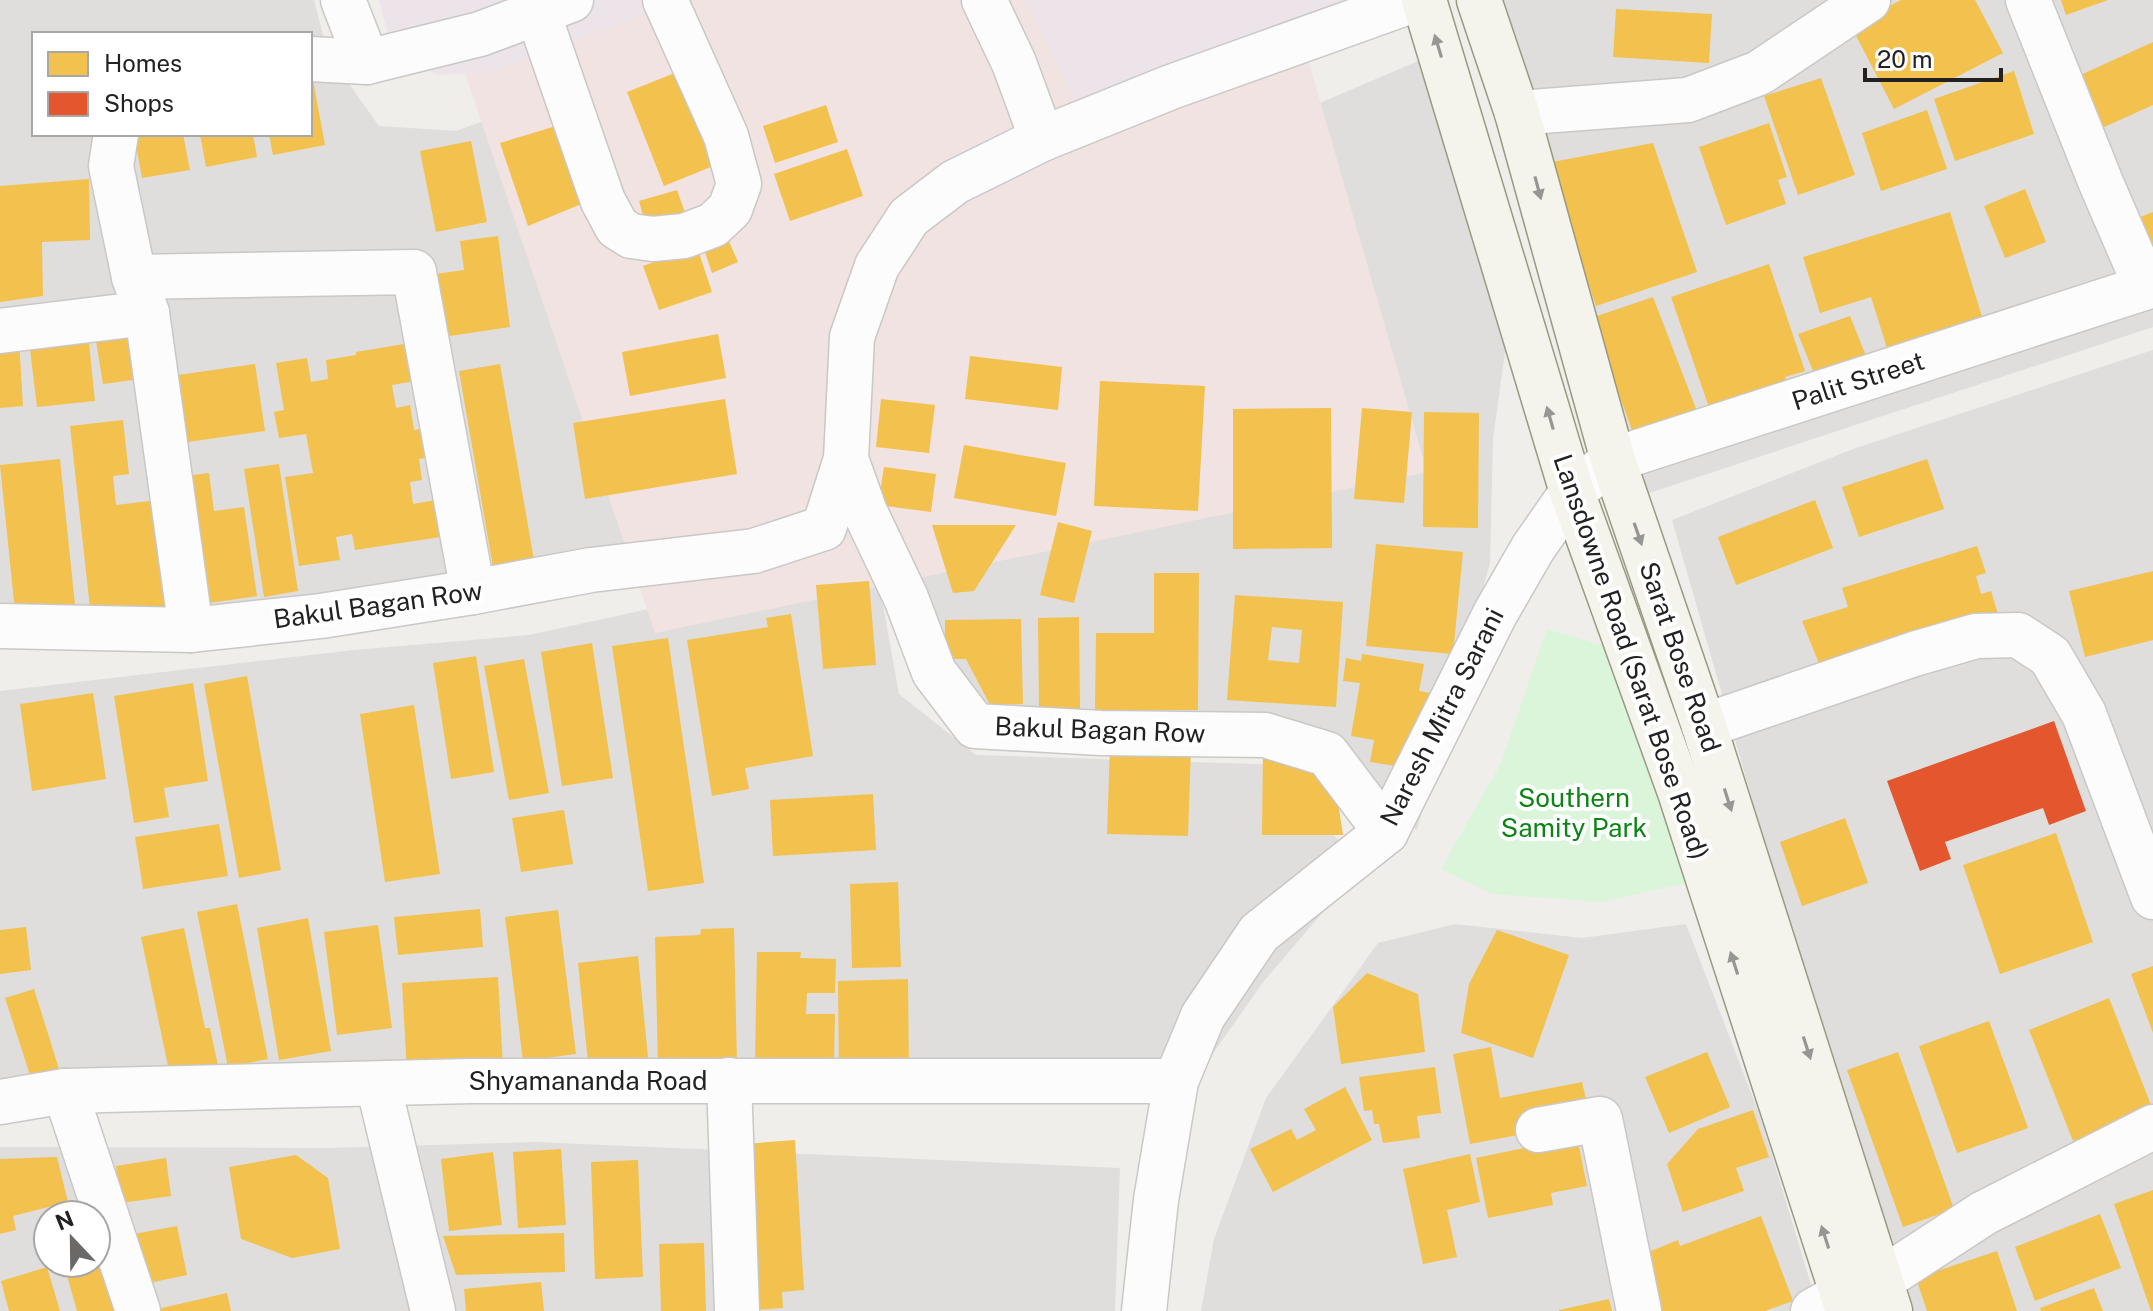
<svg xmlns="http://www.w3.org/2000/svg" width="2153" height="1311" font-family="'Public Sans',sans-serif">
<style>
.residential{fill:#dfdedc;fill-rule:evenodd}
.commercial{fill:#f1e3e1}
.industrial{fill:#ede4e9}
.park{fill:#daf5da}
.homes{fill:#f2c14e;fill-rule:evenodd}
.shops{fill:#e4572e}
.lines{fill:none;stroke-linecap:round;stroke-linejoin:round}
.minor-casing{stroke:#c9c8c7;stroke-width:47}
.secondary-casing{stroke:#999a82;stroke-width:47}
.minor{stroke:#fdfcfc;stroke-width:44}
.secondary{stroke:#f4f4ed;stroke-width:44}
.oneway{fill:#969692}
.labels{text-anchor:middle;stroke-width:8;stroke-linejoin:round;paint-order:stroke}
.street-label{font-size:26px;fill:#222;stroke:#fff}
.park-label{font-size:26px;fill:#0c8416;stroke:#fff}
</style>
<rect width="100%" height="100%" fill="#f0eeeb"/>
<g class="residential">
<path d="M 0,0 L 314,0 L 328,54 L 379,126 L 456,131 L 639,65 L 836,0 L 673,562 L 0,632 ZM 34,34 L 310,34 L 310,134 L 34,134 Z"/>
<polygon points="1461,0 2153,0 2153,327 1625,501 1494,115"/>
<polygon points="1425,58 1510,316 1493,439 1490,563 1417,830 1343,780 1294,726 964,712 929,632 907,522 1098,198"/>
<polygon points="2153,350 2153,1311 1903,1311 1869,1207 1672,520 1853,449"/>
<polygon points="875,560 899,694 976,755 1284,765 1359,870 1264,981 1190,1086 0,1093 0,691 354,650 529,635"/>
<polygon points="1455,924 1582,938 1686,924 1760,1116 1819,1311 1201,1311 1214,1239 1266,1098 1378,943"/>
<path d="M 537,1142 L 1120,1168 L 1115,1311 L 0,1311 L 0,1147 L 330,1148 ZM 48,1215 L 96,1215 L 96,1263 L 48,1263 Z"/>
</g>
<polygon class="commercial" points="440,0 1291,0 1427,472 655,633"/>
<g class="industrial">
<polygon points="379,0 684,0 493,72 437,75 391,46"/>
<polygon points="1024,0 1399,0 1087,126 1030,6"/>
</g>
<polygon class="park" points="1547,629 1612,648 1687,883 1601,902 1492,894 1441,869 1500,765"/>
<g class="homes">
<polygon points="1901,0 1975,0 2003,53 1894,109 1851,26"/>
<polygon points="2061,0 2108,0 2066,15"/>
<polygon points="1616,9 1712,14 1709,63 1613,57"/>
<polygon points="2153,42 2153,105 2100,129 2076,77"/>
<polygon points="690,67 728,160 664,186 627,92"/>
<polygon points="2014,71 2034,134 1955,161 1934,99"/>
<polygon points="1821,78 1855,175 1798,195 1764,96"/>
<polygon points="313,80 325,145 273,155 269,134 310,134 310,81"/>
<polygon points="826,105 838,142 775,163 763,126"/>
<polygon points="1927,110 1947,169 1881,191 1862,133"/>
<polygon points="566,123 591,200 528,226 500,143"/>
<polygon points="1769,123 1787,177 1778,180 1786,204 1726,225 1699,147"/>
<polygon points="134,134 183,134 190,170 142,178"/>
<polygon points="200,134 253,134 257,157 206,167"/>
<polygon points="471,141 487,222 436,232 420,151"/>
<polygon points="1653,143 1697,272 1596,306 1547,163"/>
<polygon points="847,149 863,196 790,221 774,174"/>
<polygon points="89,179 90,240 42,242 43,296 0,302 0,186"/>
<polygon points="2025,189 2046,242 2005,258 1984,206"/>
<polygon points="677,190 688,221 647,230 639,201"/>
<polygon points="1950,212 1987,333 1891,361 1871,297 1820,313 1803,257"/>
<polygon points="2153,212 2153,248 2140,217"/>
<polygon points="724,230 738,262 712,273 701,240"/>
<polygon points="498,236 510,327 443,337 435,274 464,270 460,241"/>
<polygon points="697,247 712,292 659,310 643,266"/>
<polygon points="1769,264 1805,371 1785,377 1790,392 1713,419 1671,297"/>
<polygon points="1653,297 1700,419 1636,441 1591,318"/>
<polygon points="1850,316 1870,366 1818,383 1798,334"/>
<polygon points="138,322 147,378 103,384 94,329"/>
<polygon points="88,334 95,401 37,407 29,341"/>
<polygon points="718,334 726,378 630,396 622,352"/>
<polygon points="0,340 19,340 23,406 0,408"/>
<polygon points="416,342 421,380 392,385 396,408 410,405 414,430 420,429 425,458 419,459 422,480 410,482 413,504 441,499 447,536 355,550 352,534 336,537 340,560 299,566 285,477 313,473 306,434 279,438 274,412 284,410 276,363 307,358 311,382 328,379 326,360 356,355 356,352"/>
<polygon points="970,356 1062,367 1058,410 965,399"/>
<polygon points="255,364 265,431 174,444 164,377"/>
<polygon points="500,364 534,560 493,567 459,371"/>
<polygon points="1100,381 1205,386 1198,511 1094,506"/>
<polygon points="725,399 737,474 585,499 573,423"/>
<polygon points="881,399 935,405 929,453 876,447"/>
<polygon points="1331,408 1332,548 1233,549 1233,409"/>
<polygon points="1362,408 1412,412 1404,503 1354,499"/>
<polygon points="1424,412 1479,413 1478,528 1423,527"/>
<polygon points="123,420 129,474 113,476 116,505 158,500 170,608 91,617 70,426"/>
<polygon points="964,445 1066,463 1056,516 954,498"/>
<polygon points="60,459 76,615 16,621 0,465"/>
<polygon points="1927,459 1944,509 1859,537 1842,487"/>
<polygon points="279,464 298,591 264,597 244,469"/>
<polygon points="884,467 936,474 931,512 878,505"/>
<polygon points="209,473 214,511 244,507 257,596 195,605 177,477"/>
<polygon points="1815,500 1833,548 1736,585 1718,537"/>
<polygon points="1058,522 1092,531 1074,603 1040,595"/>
<polygon points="932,525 1016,525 974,591 953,593"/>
<polygon points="1376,544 1463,552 1453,654 1366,646"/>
<polygon points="1977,546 1986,573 1976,576 1981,594 1991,591 1998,614 1824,676 1802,621 1848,607 1842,588"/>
<polygon points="2153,571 2153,640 2085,657 2069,591"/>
<polygon points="1154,573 1199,573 1198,710 1095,710 1096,633 1154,633"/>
<polygon points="869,581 876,665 823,669 816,585"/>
<path d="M 1235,595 L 1343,602 L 1336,707 L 1227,700 ZM 1272,627 L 1302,630 L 1299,663 L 1268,660 Z"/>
<polygon points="791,614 813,756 745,768 749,789 712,796 687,640 768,627 766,618"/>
<polygon points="1079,617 1080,710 1039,711 1038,618"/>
<polygon points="1021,619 1023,704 990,705 966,659 945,659 945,620"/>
<polygon points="668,638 704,883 648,891 612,646"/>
<polygon points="592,643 613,778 562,786 541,652"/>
<polygon points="1362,654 1424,664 1419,691 1431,693 1419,763 1397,759 1396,766 1370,762 1374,740 1351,736 1360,683 1343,681 1346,658 1361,661"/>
<polygon points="476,656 494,772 451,779 433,663"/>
<polygon points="524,659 549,793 509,800 484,666"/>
<polygon points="247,676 281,870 239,878 204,684"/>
<polygon points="193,683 208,781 164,788 169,817 134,823 114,696"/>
<polygon points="93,693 106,779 32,791 20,704"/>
<polygon points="414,705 440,874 385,882 360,714"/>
<polygon points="1110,746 1191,748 1188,836 1107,834"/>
<polygon points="1263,751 1314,756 1335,783 1343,835 1262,835"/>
<polygon points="873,794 876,850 773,856 770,800"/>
<polygon points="564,810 573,864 521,872 512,818"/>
<polygon points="1845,818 1868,883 1802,906 1780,842"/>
<polygon points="219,824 228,876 143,889 135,837"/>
<polygon points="2056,833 2093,942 2000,974 1963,865"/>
<polygon points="898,882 901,967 852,968 850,884"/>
<polygon points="237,904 268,1059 228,1067 197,912"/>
<polygon points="480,909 483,947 398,955 394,917"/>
<polygon points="558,910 576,1054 523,1061 505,917"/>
<polygon points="308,918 331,1051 279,1060 257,928"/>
<polygon points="378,925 392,1028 337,1035 324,932"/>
<polygon points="26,927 31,970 0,974 0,930"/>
<polygon points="184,928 205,1028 210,1028 220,1075 172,1085 141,937"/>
<polygon points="734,928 737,1065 658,1067 655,937 700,935 701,929"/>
<polygon points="1497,930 1569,955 1533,1058 1461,1033 1469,984"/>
<polygon points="757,952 801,952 800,958 836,959 835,993 807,993 806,1014 835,1014 834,1064 755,1063"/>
<polygon points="638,956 649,1067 589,1073 578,963"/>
<polygon points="2153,966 2153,1033 2131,974"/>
<polygon points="1367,973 1418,994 1425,1052 1341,1064 1333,1007"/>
<polygon points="498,977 503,1066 407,1072 402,983"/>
<polygon points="908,979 909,1076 839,1077 838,981"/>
<polygon points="34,989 59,1069 31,1078 5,998"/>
<polygon points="2109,998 2153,1110 2073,1141 2029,1030"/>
<polygon points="1989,1021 2028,1128 1957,1153 1919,1046"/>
<polygon points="1491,1047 1500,1098 1582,1082 1589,1112 1523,1134 1470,1144 1453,1054"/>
<polygon points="1707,1052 1730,1107 1669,1133 1645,1077"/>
<polygon points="1898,1052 1954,1209 1903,1227 1847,1070"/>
<polygon points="1435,1067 1441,1113 1417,1116 1420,1138 1383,1143 1379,1124 1374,1124 1372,1110 1364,1111 1359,1077"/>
<polygon points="1345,1087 1372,1140 1273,1192 1250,1149 1291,1129 1297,1140 1316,1130 1304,1109"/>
<polygon points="1753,1110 1769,1157 1736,1168 1744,1191 1683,1212 1667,1164 1698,1129"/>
<polygon points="1577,1137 1587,1186 1551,1193 1553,1205 1488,1218 1476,1158"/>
<polygon points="795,1140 804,1290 782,1292 783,1308 754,1310 744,1144"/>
<polygon points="561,1149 566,1225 518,1228 513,1152"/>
<polygon points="493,1152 502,1225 449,1231 441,1159"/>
<polygon points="1470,1154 1480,1202 1447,1210 1457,1257 1423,1264 1403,1169"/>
<polygon points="296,1155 328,1178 340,1249 292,1258 241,1239 229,1167"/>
<polygon points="57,1157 68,1202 13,1216 16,1230 0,1234 0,1159"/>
<polygon points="166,1158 171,1196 121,1203 116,1166"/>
<polygon points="638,1160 643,1277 595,1279 591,1162"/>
<polygon points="2153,1190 2153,1311 2151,1311 2114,1204"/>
<polygon points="2100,1214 2121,1268 2035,1301 2015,1247"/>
<polygon points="1761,1216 1793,1301 1765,1311 1657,1311 1636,1257 1678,1240 1680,1246"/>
<polygon points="177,1226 187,1275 144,1284 134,1234"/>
<polygon points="564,1233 565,1272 456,1275 443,1236"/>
<polygon points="704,1243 706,1311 661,1311 659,1244"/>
<polygon points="1997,1251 2017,1311 1927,1311 1916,1278"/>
<polygon points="113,1257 129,1311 77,1311 66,1272"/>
<polygon points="47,1267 60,1311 9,1311 1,1281"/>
<polygon points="541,1282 544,1311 466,1311 464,1289"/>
<polygon points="2094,1288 2103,1311 2041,1311 2040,1308"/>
<polygon points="227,1293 231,1311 154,1311 153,1310"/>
<polygon points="1609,1299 1612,1311 1559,1311 1559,1310"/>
</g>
<polygon class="shops" points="2054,721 2086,811 2049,825 2043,808 1945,842 1951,859 1920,871 1887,781"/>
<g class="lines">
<defs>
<g id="minor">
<polyline points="343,0 367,62 480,34 571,0"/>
<polyline points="984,0 1014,63 1042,139"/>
<polyline points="2028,0 2101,183 2146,287"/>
<polyline points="538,13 603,201 617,227 631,236 653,239 684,236 713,225 730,209 739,184 726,136 665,0"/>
<polyline points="310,59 367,62"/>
<polyline points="1517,113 1688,100 1759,73 1868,0"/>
<polyline points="116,134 111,166 134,277 147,313 191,630"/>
<polyline points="134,277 414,272 473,592"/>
<polyline points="0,331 147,313"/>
<polyline points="846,459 865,512 906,598 934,672 975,726 1101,733 1265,735 1327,754 1386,832"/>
<polyline points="0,626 191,630 321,616 473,592 591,570 754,551 824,528 846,459 852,337 877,266 909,217 955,182 1042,139 1171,87 1414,0"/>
<polyline points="1704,726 1914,654 1976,636 2018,635 2050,656 2084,714 2153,897"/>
<polyline points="729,1080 737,1311"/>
<polyline points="378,1084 433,1311"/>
<polyline points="65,1091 138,1311"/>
<polyline points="0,1102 65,1091 471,1081 1176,1081"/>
<polyline points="1538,1130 1600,1119 1639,1311"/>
<polyline points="1144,1311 1156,1200 1176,1081 1203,1016 1259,933 1386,832 1495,614 1533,548 1572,492 1613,460 2153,285"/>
<polyline points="1813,1311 1843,1294 1881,1280 1984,1213 2153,1127"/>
</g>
<g id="secondary">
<polyline points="1424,0 1572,492 1680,792 1848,1311"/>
<polyline points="1479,0 1517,113 1613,460 1704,726 1890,1311"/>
</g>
</defs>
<use href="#minor" class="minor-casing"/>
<use href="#secondary" class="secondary-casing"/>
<use href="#minor" class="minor"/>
<use href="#secondary" class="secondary"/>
</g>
<defs><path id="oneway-solid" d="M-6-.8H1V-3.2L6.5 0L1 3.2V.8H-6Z" transform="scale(2)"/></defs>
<g class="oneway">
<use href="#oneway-solid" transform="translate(1438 46) rotate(-107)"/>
<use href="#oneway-solid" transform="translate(1538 188) rotate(75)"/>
<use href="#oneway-solid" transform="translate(1550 418) rotate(-106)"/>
<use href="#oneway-solid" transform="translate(1638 534) rotate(71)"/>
<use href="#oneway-solid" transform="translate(1728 800) rotate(72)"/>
<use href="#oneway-solid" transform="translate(1734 963) rotate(-108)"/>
<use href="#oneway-solid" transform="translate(1807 1048) rotate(72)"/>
<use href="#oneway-solid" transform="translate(1825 1237) rotate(-108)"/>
</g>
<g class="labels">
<g class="street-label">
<text transform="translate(1858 381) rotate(-18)" y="9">Palit Street</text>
<text transform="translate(378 605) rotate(-8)" y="9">Bakul Bagan Row</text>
<text transform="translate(1631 657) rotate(71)" y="9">Lansdowne Road (Sarat Bose Road)</text>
<text transform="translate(1680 657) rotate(71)" y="9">Sarat Bose Road</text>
<text transform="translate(1442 717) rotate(-63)" y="9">Naresh Mitra Sarani</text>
<text transform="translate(1100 730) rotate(2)" y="9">Bakul Bagan Row</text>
<text x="588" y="1090">Shyamananda Road</text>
</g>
<g class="park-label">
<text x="1574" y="807">Southern<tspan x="1574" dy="30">Samity Park</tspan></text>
</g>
</g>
<rect x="32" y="32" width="280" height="104" fill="#ffffff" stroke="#a7a7a7" stroke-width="2"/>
<rect x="48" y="52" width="40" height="24" fill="#f2c14e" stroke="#a7a7a7" stroke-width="2"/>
<text x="104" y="72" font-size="24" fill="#222222">Homes</text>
<rect x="48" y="92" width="40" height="24" fill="#e4572e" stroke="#a7a7a7" stroke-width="2"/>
<text x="104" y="112" font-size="24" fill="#222222">Shops</text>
<g transform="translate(72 1239) rotate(338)"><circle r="38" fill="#ffffff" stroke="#a7a7a7" stroke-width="2"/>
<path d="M0-6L14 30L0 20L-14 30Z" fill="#6a6968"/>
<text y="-12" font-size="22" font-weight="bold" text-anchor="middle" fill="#222222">N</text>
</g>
<path d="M1865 68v12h136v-12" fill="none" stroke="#222222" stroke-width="4"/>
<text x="1877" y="68" font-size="24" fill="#222222" stroke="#ffffff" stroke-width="6" paint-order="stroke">20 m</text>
</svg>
